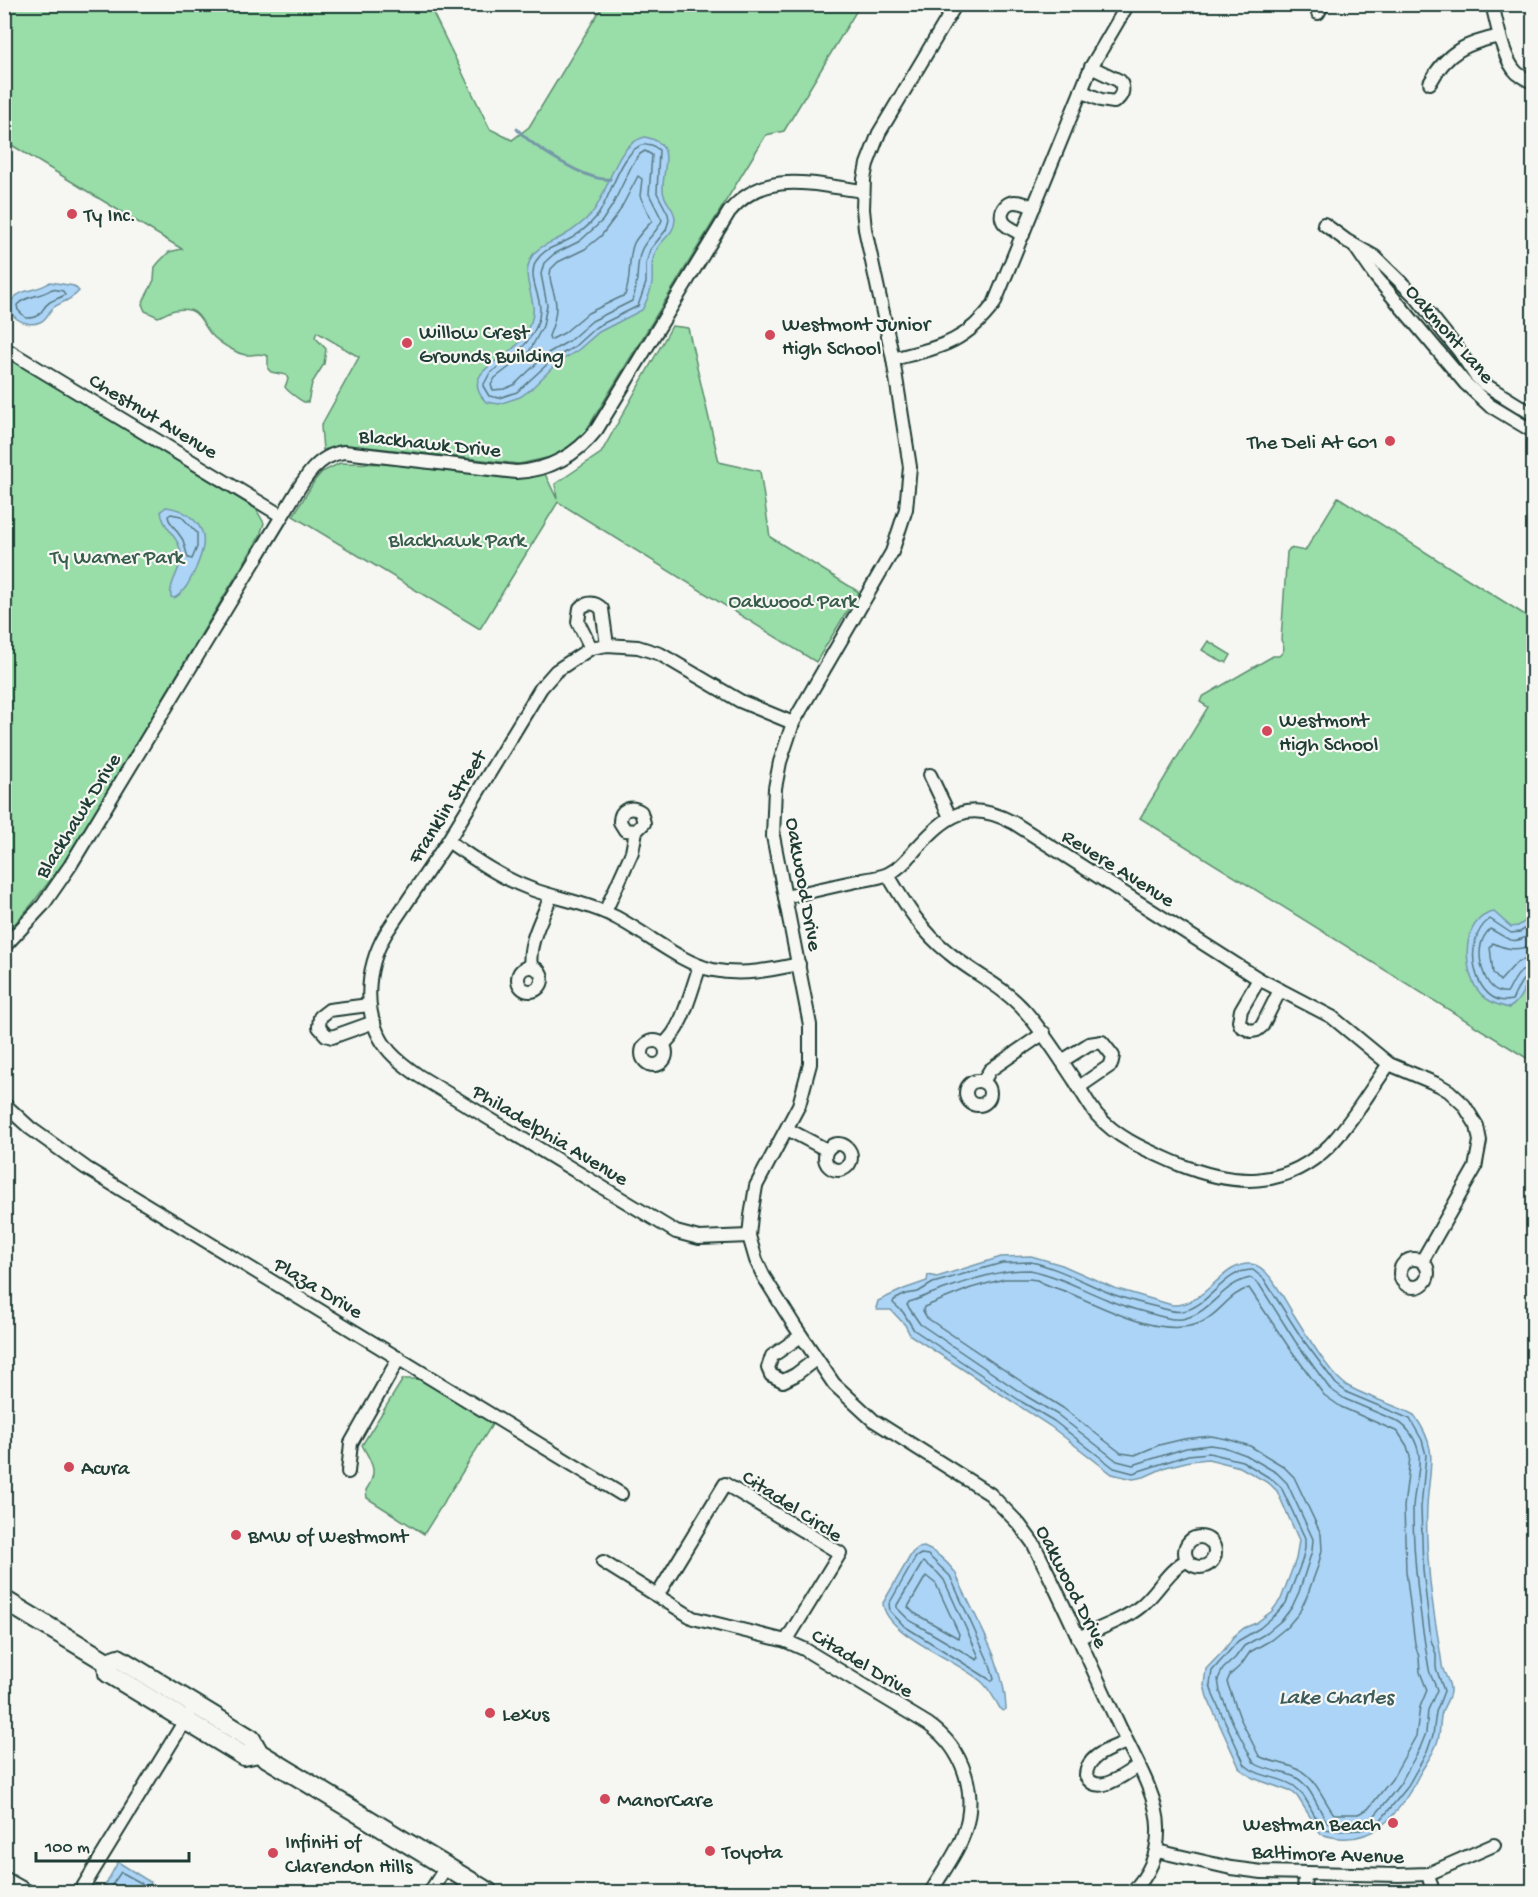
<svg xmlns="http://www.w3.org/2000/svg" width="1538" height="1897" font-family="'Gochi Hand',sans-serif">
<style>
.green{fill:#99dda9;stroke:#5c8d6e;stroke-width:1.5}
.water{fill:#acd4f6;stroke:#7498a8;stroke-width:1.5}
.lines{fill:none;stroke-linecap:round;stroke-linejoin:round}
.shore{stroke:#577982;stroke-width:1.5}
.stream{stroke:#7498a8;stroke-width:3}
.street-casing{stroke:#1f3d34;stroke-width:16}
.primary-casing{stroke:#1f3d34;stroke-width:22}
.street{stroke:#f6f6f2;stroke-width:12}
.primary{stroke:#f6f6f2;stroke-width:18}
.poi-dot{fill:#d1495b;stroke:#f6f6f2;stroke-width:2}
.labels{text-anchor:middle;stroke-width:4.5;stroke-linejoin:round;paint-order:stroke}
.poi-label{font-size:21px;fill:#1f3d34;stroke:#f6f6f2;text-anchor:start}
.street-label{font-size:21px;fill:#1f3d34;stroke:#f6f6f2}
.park-label{font-size:21px;fill:#375d4b;stroke:#f6f6f2}
.water-label{font-size:22px;font-style:italic;fill:#3b5b5b;stroke:#f6f6f2}
</style>
<rect width="100%" height="100%" fill="#f6f6f2"/>
<filter id="ink" filterUnits="userSpaceOnUse"><feTurbulence type="fractalNoise" baseFrequency=".0167" numOctaves="2"/><feDisplacementMap in="SourceGraphic" scale="12" xChannelSelector="R" yChannelSelector="G"/><feConvolveMatrix kernelMatrix="1 2 1 2 8 2 1 2 1" color-interpolation-filters="sRGB"/></filter>
<g filter="url(#ink)">
<g class="green">
<path d="M 4,5 L 429,5 L 490,129 L 512,140 L 529,127 L 603,5 L 860,5 L 784,131 L 766,135 L 584,434 L 569,447 L 551,457 L 519,464 L 359,446 L 342,445 L 323,450 L 321,426 L 359,357 L 317,332 L 315,337 L 326,349 L 324,364 L 312,383 L 308,402 L 304,402 C 300,400 287,391 285,387 L 288,379 L 286,375 L 271,372 L 268,369 L 268,356 C 256,350 250,361 233,350 C 225,346 216,340 210,333 C 199,319 199,306 175,310 C 169,311 164,315 158,317 L 145,311 L 142,304 L 154,280 L 155,267 L 159,262 L 169,252 L 182,249 L 5,141 Z"/>
<polygon points="672,326 688,328 719,462 760,471 770,537 859,592 816,662 558,502 480,629 293,516 315,480 322,472 340,463 395,464 506,478 545,474 557,499 555,484 601,453"/>
<polygon points="5,356 256,509 264,523 260,536 68,857 32,904 5,935"/>
<path d="M 1338,497 L 1533,620 L 1533,1062 L 1140,818 L 1208,707 L 1200,702 L 1202,697 L 1273,656 L 1279,656 C 1285,651 1285,647 1281,640 L 1287,552 L 1290,548 L 1305,551 Z"/>
<polygon points="1208,641 1231,655 1227,662 1222,662 1202,650"/>
<path d="M 403,1379 L 420,1379 L 493,1423 L 424,1534 L 367,1498 L 366,1490 C 379,1471 372,1463 362,1445 Z"/>
</g>
<g class="water">
<path d="M 645,137 C 678,144 662,167 663,190 C 663,202 676,208 675,220 C 674,235 661,239 656,251 C 650,262 653,272 652,283 C 651,293 646,302 642,310 L 599,332 L 577,351 L 557,363 L 530,390 L 520,397 L 499,404 L 486,402 C 458,373 505,360 520,342 C 524,336 528,328 531,322 C 539,302 522,283 529,263 C 534,246 550,244 563,236 C 574,230 584,222 592,213 C 610,191 614,144 645,137 Z"/>
<path d="M 50,282 L 74,286 L 79,291 C 70,302 57,303 52,309 C 47,314 47,319 40,322 C 25,329 2,314 13,299 C 20,289 40,291 50,282 Z"/>
<path d="M 166,507 C 179,509 186,512 195,521 C 209,535 203,551 196,568 C 191,578 185,593 174,598 L 171,597 C 168,583 182,570 181,555 C 181,538 162,528 161,511 Z"/>
<path d="M 1494,912 L 1511,927 L 1518,926 L 1533,916 L 1533,979 C 1522,987 1522,1001 1509,1008 C 1498,1005 1488,1002 1480,993 C 1462,973 1460,918 1494,912 Z"/>
<path d="M 1031,1256 L 1062,1265 L 1114,1288 L 1172,1305 C 1206,1307 1221,1262 1251,1264 C 1269,1265 1285,1302 1294,1315 C 1306,1334 1329,1373 1346,1385 C 1366,1397 1393,1404 1414,1415 C 1440,1451 1429,1466 1427,1506 C 1426,1527 1427,1549 1429,1570 C 1431,1602 1438,1634 1442,1665 C 1443,1674 1451,1681 1450,1691 C 1450,1698 1444,1705 1442,1712 C 1439,1722 1441,1733 1437,1743 C 1433,1755 1425,1764 1419,1775 C 1399,1815 1371,1851 1321,1834 L 1297,1796 L 1292,1792 L 1253,1778 L 1240,1769 L 1207,1697 L 1204,1685 L 1206,1669 L 1225,1649 L 1233,1637 L 1244,1628 L 1256,1623 L 1272,1611 L 1281,1599 L 1296,1559 L 1299,1540 L 1277,1491 L 1270,1484 L 1240,1467 L 1208,1459 L 1190,1461 L 1166,1467 L 1144,1477 L 1133,1479 L 1112,1474 L 1050,1426 L 910,1335 L 905,1325 L 891,1310 L 877,1310 L 876,1308 L 878,1301 L 904,1289 L 927,1281 L 928,1275 L 937,1277 L 1001,1257 Z"/>
<path d="M 924,1547 C 937,1552 947,1562 955,1572 C 973,1616 1005,1661 1006,1709 L 1003,1711 L 1001,1710 C 996,1701 990,1690 983,1683 C 960,1661 885,1635 883,1603 L 912,1553 L 918,1548 Z"/>
<polygon points="118,1862 150,1882 149,1884 164,1892 105,1892 102,1891"/>
</g>
<g class="lines">
<g class="shore">
<path d="M 645,144 L 652,145 L 659,150 L 657,193 L 668,214 L 669,220 L 666,230 L 650,250 L 646,264 L 646,283 L 638,306 L 596,327 L 574,347 L 553,359 L 517,392 L 499,398 L 489,396 L 483,386 L 490,373 C 513,357 546,334 539,301 C 536,288 529,274 536,261 C 543,250 552,248 562,243 C 576,237 589,226 598,215 C 611,196 622,148 645,144 Z"/>
<path d="M 645,151 L 652,155 L 649,194 L 662,220 C 658,232 646,238 641,251 C 635,268 640,283 632,301 L 592,321 L 569,341 L 548,353 L 514,385 L 504,389 L 493,390 L 491,385 L 495,378 L 529,352 L 543,326 L 547,305 L 541,274 L 544,263 L 554,254 L 580,241 L 602,221 L 612,206 L 632,165 L 640,154 Z"/>
<path d="M 638,176 L 642,179 L 640,196 L 652,221 C 646,228 639,234 634,243 C 627,260 632,278 625,295 L 588,313 L 564,333 L 550,340 L 549,336 C 554,324 558,311 555,298 C 553,288 548,279 551,269 L 558,262 L 585,249 L 601,236 L 619,212 Z"/>
<path d="M 52,289 L 63,291 L 65,295 C 60,298 55,299 50,302 C 39,309 44,319 26,318 L 18,310 L 17,305 C 26,295 41,297 52,289 Z"/>
<polygon points="171,514 181,516 197,533 197,547 192,559 188,558 183,540 169,520 168,516"/>
<path d="M 1534,923 L 1520,932 L 1511,933 L 1490,919 C 1459,940 1475,1009 1512,1000 C 1518,990 1520,976 1534,974"/>
<path d="M 1534,933 C 1508,947 1511,939 1490,929 C 1486,933 1482,939 1481,945 C 1477,962 1486,995 1508,992 C 1514,980 1519,968 1534,966"/>
<path d="M 1534,944 C 1519,951 1507,950 1493,943 L 1490,947 L 1493,973 L 1500,981 L 1517,962 L 1534,957"/>
<path d="M 1031,1262 C 1059,1268 1085,1283 1112,1294 C 1128,1300 1144,1304 1161,1308 C 1168,1310 1175,1313 1183,1311 C 1210,1306 1224,1269 1253,1270 L 1264,1279 L 1301,1337 L 1336,1384 L 1348,1393 L 1410,1419 L 1422,1440 L 1426,1455 L 1421,1507 L 1423,1570 L 1431,1640 L 1436,1654 L 1436,1668 L 1444,1691 L 1436,1712 L 1433,1735 L 1427,1752 L 1406,1789 L 1379,1822 L 1361,1830 L 1341,1831 L 1324,1829 C 1312,1816 1308,1796 1294,1786 C 1279,1776 1259,1778 1245,1765 L 1213,1695 L 1210,1684 L 1212,1671 L 1238,1641 L 1260,1628 L 1275,1615 L 1286,1603 L 1302,1561 L 1305,1548 L 1305,1538 L 1281,1487 L 1273,1480 L 1242,1461 L 1209,1453 L 1188,1455 L 1133,1473 L 1114,1468 L 1054,1421 L 1022,1402 L 914,1330 L 903,1312 L 893,1303 L 894,1300 L 906,1294 L 918,1292 L 933,1283 L 981,1269 L 1002,1263 Z"/>
<path d="M 1030,1270 C 1056,1275 1081,1289 1106,1299 C 1123,1307 1141,1311 1159,1316 C 1168,1318 1177,1321 1186,1318 C 1211,1312 1224,1282 1251,1278 L 1259,1284 L 1295,1341 L 1330,1389 L 1345,1399 L 1397,1421 C 1409,1428 1417,1441 1419,1455 C 1421,1472 1413,1491 1413,1509 C 1413,1563 1420,1616 1429,1669 C 1430,1676 1435,1683 1437,1690 L 1428,1710 L 1426,1733 L 1420,1748 L 1400,1784 L 1382,1807 L 1374,1816 L 1360,1823 L 1328,1823 C 1317,1808 1312,1786 1295,1777 C 1282,1771 1266,1771 1254,1763 L 1232,1721 L 1220,1692 L 1218,1679 L 1223,1669 L 1235,1658 L 1244,1646 L 1265,1634 L 1282,1620 L 1292,1607 L 1299,1592 L 1312,1551 L 1313,1539 L 1287,1483 L 1277,1473 L 1246,1455 L 1224,1447 L 1210,1445 L 1186,1448 L 1133,1465 L 1117,1461 L 1058,1415 L 1026,1396 L 920,1324 L 907,1305 L 909,1302 C 920,1299 929,1294 939,1291 C 971,1280 996,1270 1030,1270 Z"/>
<path d="M 1004,1279 L 1029,1279 L 1037,1280 C 1047,1286 1057,1288 1067,1292 C 1105,1308 1160,1339 1200,1323 C 1219,1315 1229,1293 1249,1288 L 1288,1346 L 1324,1395 L 1341,1407 L 1398,1432 L 1407,1446 L 1410,1457 L 1404,1507 L 1406,1571 L 1415,1644 L 1419,1657 L 1420,1672 L 1427,1690 L 1420,1707 L 1416,1736 L 1392,1779 L 1368,1809 L 1358,1814 L 1334,1814 C 1322,1798 1316,1776 1295,1768 C 1284,1763 1270,1762 1259,1756 L 1240,1718 L 1227,1682 L 1230,1675 L 1241,1665 L 1250,1652 L 1271,1640 L 1287,1627 L 1299,1613 L 1307,1596 L 1318,1566 L 1322,1550 L 1321,1534 L 1294,1477 L 1283,1466 L 1250,1446 L 1227,1439 L 1211,1436 L 1184,1439 L 1159,1445 L 1135,1455 L 1121,1453 L 1063,1408 L 1031,1388 L 927,1318 L 923,1311 L 924,1307 L 971,1288 Z"/>
<polygon points="921,1554 928,1555 950,1576 990,1665 994,1678 992,1681 904,1626 890,1611 889,1604 916,1557"/>
<polygon points="923,1562 937,1572 944,1580 979,1657 977,1660 909,1620 897,1608 897,1605"/>
<polygon points="926,1576 936,1584 959,1634 958,1638 914,1613 908,1607"/>
<polyline points="107,1892 121,1872 143,1884 153,1892"/>
</g>
<path class="stream" d="M 517,129 C 532,146 587,182 610,179"/>
<defs>
<g id="street">
<path d="M 956,4 L 879,133 L 867,164 L 864,179 L 863,209 L 865,229 L 893,359 L 910,467 L 906,509 L 892,552 L 793,723 L 780,762 L 775,788 L 773,836 L 810,1025 L 810,1064 L 799,1105 L 756,1186 L 751,1216 L 749,1236 L 756,1260 L 764,1277 L 794,1325 L 834,1384 L 873,1420 L 990,1494 L 1019,1524 L 1033,1543 C 1063,1601 1089,1662 1117,1721 C 1130,1750 1158,1795 1158,1827 C 1159,1852 1150,1874 1132,1892"/>
<path d="M 1492,4 C 1497,23 1503,60 1517,73 C 1522,77 1528,80 1534,83"/>
<polyline points="1318,13 1323,4"/>
<path d="M 1430,83 C 1447,51 1467,43 1500,36"/>
<path d="M 1081,91 L 1101,100 L 1114,102 C 1122,97 1125,90 1120,81 L 1091,67"/>
<polyline points="1324,224 1347,241 1375,257 1416,297 1459,351 1475,375 1484,384 1534,415"/>
<path d="M 1023,235 C 1018,232 1011,229 1006,225 C 997,217 1003,202 1015,202 C 1022,202 1028,205 1034,207"/>
<polyline points="1356,248 1376,277 1465,383 1489,405 1534,432"/>
<polyline points="4,348 282,516"/>
<path d="M 893,359 C 939,347 964,344 994,304 L 1091,67 L 1128,4"/>
<path d="M 591,648 L 578,622 L 580,608 C 588,602 595,602 602,609 L 607,645"/>
<polyline points="930,775 950,817"/>
<path d="M 448,841 C 474,859 501,878 531,889 C 558,899 588,903 613,916 C 644,931 680,963 713,970 C 742,976 771,970 799,964"/>
<path d="M 888,875 C 905,904 922,932 949,953 C 974,974 1003,986 1025,1011 C 1044,1033 1059,1057 1075,1081 C 1082,1092 1089,1105 1097,1115 C 1119,1140 1149,1151 1178,1164 C 1233,1186 1285,1190 1330,1145 C 1352,1122 1370,1090 1389,1064"/>
<path d="M 785,897 C 809,892 833,886 857,881 C 867,879 879,878 888,874 C 899,869 908,859 915,850 C 947,815 967,798 1014,823 L 1259,979 L 1332,1017 L 1389,1064 L 1439,1085 L 1449,1091 L 1464,1105 L 1477,1126 L 1480,1141 L 1475,1168 L 1422,1261"/>
<path d="M 605,912 L 632,852 L 636,831 L 644,823 L 641,812 C 631,805 620,809 620,822 L 625,830 L 636,831"/>
<path d="M 4,947 L 43,905 L 70,866 L 282,516 C 298,492 311,456 344,452 L 516,472 C 550,470 576,456 597,429 L 729,212 C 765,168 814,185 863,191"/>
<circle cx="530" cy="979" r="12"/>
<path d="M 531,967 C 527,943 543,917 551,896"/>
<polyline points="1259,979 1241,1010 1239,1021 1241,1026 1251,1031 1257,1030 1262,1026 1280,990"/>
<polyline points="369,1005 329,1010 320,1017 319,1027 326,1035 332,1037 374,1022"/>
<circle cx="654" cy="1053" r="12"/>
<path d="M 663,1044 C 682,1032 692,987 700,966"/>
<polyline points="1062,1061 1089,1044 1102,1042 1113,1056 1111,1065 1079,1087"/>
<circle cx="978" cy="1093" r="12"/>
<polyline points="983,1082 990,1070 1044,1033"/>
<polyline points="4,1104 30,1128 86,1168 621,1494"/>
<polyline points="787,1129 827,1150"/>
<circle cx="838" cy="1157" r="13"/>
<path d="M 749,1236 L 699,1238 L 676,1232 L 419,1076 C 409,1069 398,1061 390,1052 C 361,1019 365,969 386,933 L 448,841 L 541,688 L 556,671 L 591,648 L 607,645 L 638,647 L 660,654 L 740,701 L 793,723"/>
<circle cx="1414" cy="1273" r="14"/>
<polyline points="801,1336 772,1356 768,1368 771,1375 783,1381 795,1375 816,1359"/>
<polyline points="348,1472 351,1443 399,1358"/>
<circle cx="1200" cy="1552" r="15"/>
<path d="M 603,1562 L 693,1618 L 786,1641 L 804,1649 L 928,1724 C 964,1749 979,1794 963,1836 C 956,1855 941,1874 931,1892"/>
<polyline points="657,1596 725,1484 840,1553 786,1641"/>
<path d="M 1078,1638 C 1099,1628 1123,1621 1141,1606 C 1158,1592 1167,1571 1187,1560"/>
<path d="M 1126,1742 C 1111,1749 1086,1755 1086,1776 C 1098,1797 1124,1774 1138,1766"/>
<polyline points="1157,1851 1231,1868 1262,1872 1399,1875 1428,1874 1494,1845"/>
<polyline points="1428,1874 1433,1892"/>
<polyline points="4,1878 29,1892"/>
<polyline points="80,1892 189,1714"/>
<polyline points="430,1892 446,1867"/>
<polyline points="1304,1892 1305,1874"/>
</g>
<g id="primary">
<polyline points="4,1600 107,1662 118,1658 251,1739 259,1753 488,1892"/>
<polyline points="107,1662 108,1673 244,1756 259,1753"/>
</g>
</defs>
<use href="#street" class="street-casing"/>
<use href="#primary" class="primary-casing"/>
<use href="#street" class="street"/>
<use href="#primary" class="primary"/>
</g>
</g>
<g class="poi-dot">
<circle cx="72" cy="214" r="6"/>
<circle cx="770" cy="335" r="6"/>
<circle cx="407" cy="343" r="6"/>
<circle cx="1390" cy="441" r="6"/>
<circle cx="1267" cy="731" r="6"/>
<circle cx="69" cy="1467" r="6"/>
<circle cx="236" cy="1535" r="6"/>
<circle cx="490" cy="1713" r="6"/>
<circle cx="605" cy="1799" r="6"/>
<circle cx="1393" cy="1823" r="6"/>
<circle cx="710" cy="1851" r="6"/>
<circle cx="273" cy="1853" r="6"/>
</g>
<g class="labels">
<g class="poi-label">
<text x="84" y="221">Ty Inc.</text>
<text x="782" y="330">Westmont Junior<tspan x="782" dy="24">High School</tspan></text>
<text x="419" y="338">Willow Crest<tspan x="419" dy="24">Grounds Building</tspan></text>
<text x="1378" y="448" text-anchor="end">The Deli At 601</text>
<text x="1279" y="726">Westmont<tspan x="1279" dy="24">High School</tspan></text>
<text x="81" y="1474">Acura</text>
<text x="248" y="1542">BMW of Westmont</text>
<text x="502" y="1720">Lexus</text>
<text x="617" y="1806">ManorCare</text>
<text x="1381" y="1830" text-anchor="end">Westman Beach</text>
<text x="285" y="1848">Infiniti of<tspan x="285" dy="24">Clarendon Hills</tspan></text>
<text x="722" y="1858">Toyota</text>
</g>
<g class="street-label">
<text transform="translate(1451 333) rotate(49)" y="7">Oakmont Lane</text>
<text transform="translate(154 415) rotate(31)" y="7">Chestnut Avenue</text>
<text transform="translate(430 442) rotate(6)" y="7">Blackhawk Drive</text>
<text transform="translate(446 806) rotate(-58)" y="7">Franklin Street</text>
<text transform="translate(77 815) rotate(-58)" y="7">Blackhawk Drive</text>
<text transform="translate(1119 867) rotate(32)" y="7">Revere Avenue</text>
<text transform="translate(805 884) rotate(80)" y="7">Oakwood Drive</text>
<text transform="translate(551 1134) rotate(31)" y="7">Philadelphia Avenue</text>
<text transform="translate(319 1287) rotate(31)" y="7">Plaza Drive</text>
<text transform="translate(793 1505) rotate(33)" y="7">Citadel Circle</text>
<text transform="translate(1073 1586) rotate(63)" y="7">Oakwood Drive</text>
<text transform="translate(863 1662) rotate(31)" y="7">Citadel Drive</text>
<text transform="translate(1328 1853) rotate(2)" y="7">Baltimore Avenue</text>
</g>
<g class="park-label">
<text x="457" y="546">Blackhawk Park</text>
<text x="117" y="563">Ty Warner Park</text>
<text x="793" y="607">Oakwood Park</text>
</g>
<g class="water-label">
<text x="1336" y="1703">Lake Charles</text>
</g>
</g>
<rect width="1538" height="1897" fill="none" stroke="#f6f6f2" stroke-width="24"/>
<rect x="12" y="12" width="1514" height="1873" fill="none" stroke="#1f3d34" stroke-width="2" filter="url(#ink)"/>
<path d="M36 1852v9h153v-9" fill="none" stroke="#1f3d34" stroke-width="3"/>
<text x="45" y="1852" font-size="18" fill="#1f3d34" stroke="#f6f6f2" stroke-width="4.5" paint-order="stroke">100 m</text>
</svg>
